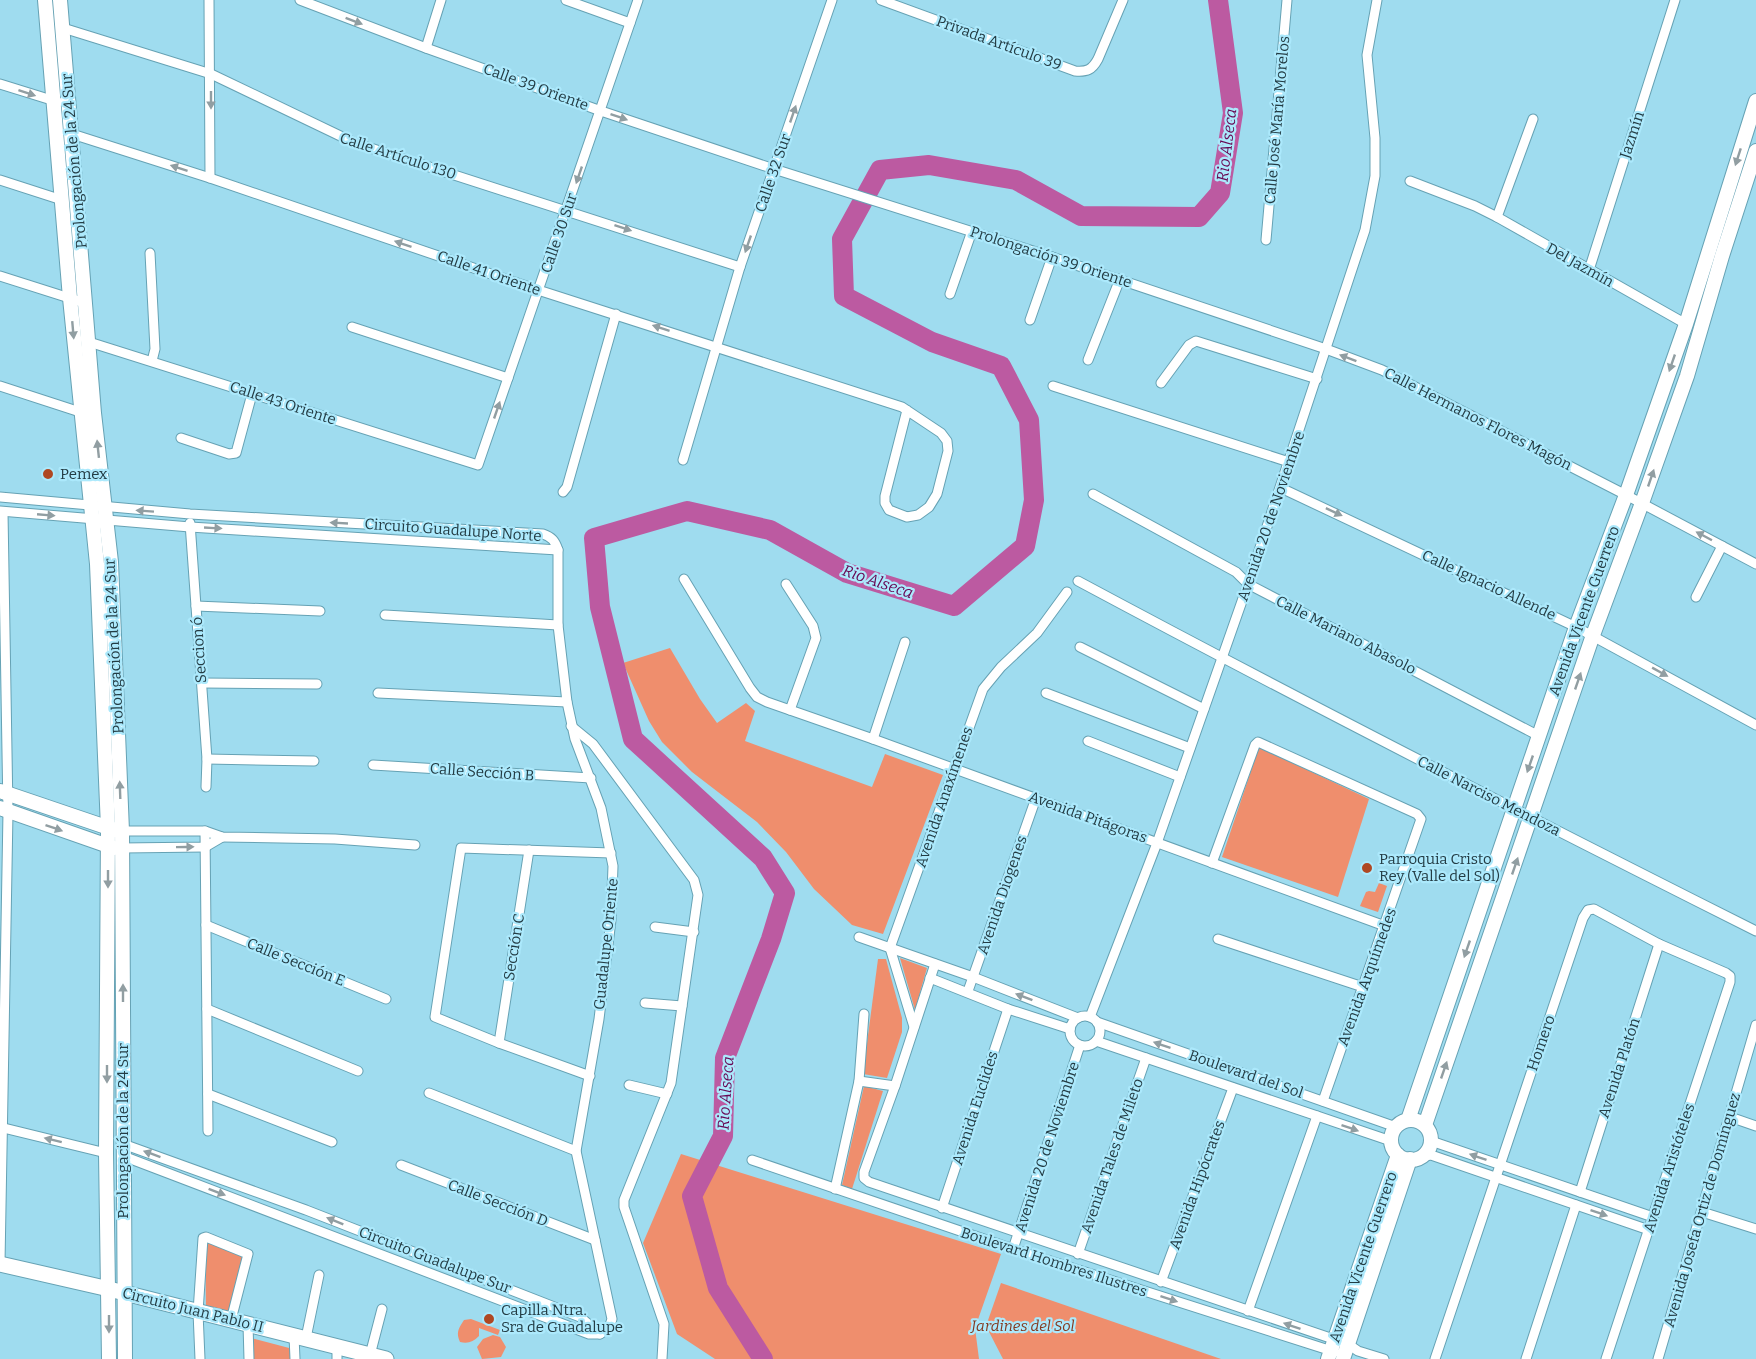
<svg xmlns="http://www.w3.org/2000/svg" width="1756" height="1359" font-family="Bitter,serif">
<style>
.green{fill:#ef8e6d}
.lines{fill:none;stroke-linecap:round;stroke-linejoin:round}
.river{stroke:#bc5aa1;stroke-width:20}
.street-casing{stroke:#66a2b4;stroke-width:11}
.secondary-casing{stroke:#66a2b4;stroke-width:16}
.primary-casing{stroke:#66a2b4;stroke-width:17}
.street{stroke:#fff;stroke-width:9}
.secondary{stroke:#fff;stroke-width:14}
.primary{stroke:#fff;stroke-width:15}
.oneway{fill:#919ea2}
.poi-dot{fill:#af4823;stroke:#ace9fc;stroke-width:2}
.labels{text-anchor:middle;stroke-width:4.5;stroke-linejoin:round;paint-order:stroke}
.street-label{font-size:15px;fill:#233c44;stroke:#ace9fc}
.poi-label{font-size:15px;fill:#233c44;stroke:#ace9fc;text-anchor:start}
.park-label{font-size:15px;font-style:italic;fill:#84391f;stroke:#ace9fc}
.water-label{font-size:16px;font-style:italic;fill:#680954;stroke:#ace9fc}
</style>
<rect width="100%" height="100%" fill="#9fdcef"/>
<g class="green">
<polygon points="670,648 700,699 717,723 746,703 755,711 745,741 872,787 885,754 943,775 883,934 852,925 814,889 786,852 757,822 692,772 662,742 649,721 623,663"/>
<polygon points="1259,747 1369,799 1338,897 1222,857"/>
<polygon points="1379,883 1387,886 1378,912 1360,906 1366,892 1369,891 1375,892"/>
<polygon points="900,958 927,968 915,1010"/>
<polygon points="878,959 886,959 902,1018 902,1032 887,1078 863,1074"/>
<polygon points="864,1086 883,1091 852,1189 842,1185"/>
<polygon points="681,1154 1001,1254 975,1328 979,1359 715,1359 677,1334 643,1243"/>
<polygon points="205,1240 246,1255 230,1316 206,1311"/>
<polygon points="1001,1283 1221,1359 1003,1359 986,1326"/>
<path d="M 471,1319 L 500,1330 L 498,1335 L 479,1328 L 479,1336 C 473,1342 468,1344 460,1342 C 456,1333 458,1329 464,1320 Z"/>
<polygon points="493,1335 500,1337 506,1347 501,1357 482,1359 477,1347 483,1339"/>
<polygon points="251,1338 293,1349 293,1359 251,1359"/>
</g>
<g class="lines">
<polyline class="river" points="763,1359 718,1288 692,1196 723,1136 725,1058 771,939 785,893 763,858 633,739 600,607 594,538 687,511 770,530 847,573 954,606 1025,546 1034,500 1029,420 1001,366 932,342 844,296 842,239 880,170 929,165 1016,180 1081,216 1199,217 1220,193 1233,113 1218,0"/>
<defs>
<g id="street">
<polyline points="209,0 210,178"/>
<polyline points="300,0 426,48 601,111 774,169 1052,257 1326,349 1382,370 1626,495 1756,564"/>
<polyline points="566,0 630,23"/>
<path d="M 881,0 L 1075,71 C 1087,72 1092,70 1098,59 L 1123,0"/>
<polyline points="63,28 211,74 355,143 740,267"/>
<polyline points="426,48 441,0"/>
<polyline points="0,84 58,102"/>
<polyline points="72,134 210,178 538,290 902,407 941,433 947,441 948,451 937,494 929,507 918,515 907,517 889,510 885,503 885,496 907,410"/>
<polyline points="0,180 62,200"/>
<polyline points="1410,181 1475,206 1497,217 1686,324"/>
<polyline points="1497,217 1533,119"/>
<polyline points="1266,240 1287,0"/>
<polyline points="150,253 155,349 152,361"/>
<polyline points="1589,270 1675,0"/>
<polyline points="0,276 85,303"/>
<polyline points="950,294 972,231"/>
<polyline points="1030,320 1052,257"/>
<polyline points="352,327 508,378"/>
<polyline points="89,342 478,465 638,0"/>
<polyline points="1088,360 1120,279"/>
<polyline points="1161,383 1189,345 1196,341 1317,379"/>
<polyline points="0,386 80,412"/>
<polyline points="1053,386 1289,462"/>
<polyline points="181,438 229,454 236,453 252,394"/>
<polyline points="683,460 740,267 832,0"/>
<polyline points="1281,488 1576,627 1756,725"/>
<polyline points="563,492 567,487 616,314"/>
<polyline points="1093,494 1236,572 1248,584 1539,736"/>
<path d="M 0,497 L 190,514 L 543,534 C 552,537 555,541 558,550 L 558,625 L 567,702 L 575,739 L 601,808 L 613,866 L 611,920 L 599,1019 L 576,1151 L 612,1319 L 609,1328 L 600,1334 L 589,1334 L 123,1156"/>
<polyline points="0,511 190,527 558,550"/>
<polyline points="190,523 207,759 206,787"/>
<polyline points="684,579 750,688 757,697 767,702 873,739 1385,926"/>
<path d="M 1078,581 C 1302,701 1529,817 1756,931"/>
<polyline points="786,584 813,626 816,638 790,710"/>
<polyline points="1696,597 1722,546"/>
<polyline points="196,606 320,611"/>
<polyline points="385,615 558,625"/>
<polyline points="1080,647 1204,709"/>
<polyline points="202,683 317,684"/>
<polyline points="378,693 567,702"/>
<polyline points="1046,693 1190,748"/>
<polyline points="571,726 593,744 694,880 698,895 671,1083 624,1200 624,1207 664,1324 662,1359"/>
<polyline points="873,739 905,642"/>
<polyline points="1088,741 1180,777"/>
<polyline points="207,759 314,761"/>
<polyline points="373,765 591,778"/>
<polyline points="122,831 205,831 222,837 335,839 415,845"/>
<polyline points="205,831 208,1131"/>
<polyline points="122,848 205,847 222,837"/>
<polyline points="1212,863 1255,745 1258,742 1417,814 1421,819 1323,1101"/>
<polyline points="206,925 386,999"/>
<polyline points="655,927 694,932"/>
<polyline points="859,937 973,977 1078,1018"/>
<polyline points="1218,939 1363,987"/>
<polyline points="935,964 895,1086 864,1172 864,1178 869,1182 1348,1344 1358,1351 1384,1359"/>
<polyline points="930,978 1008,1009 1070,1029"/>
<polyline points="968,991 1036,798"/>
<polyline points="645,1003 682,1006"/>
<polyline points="207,1009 358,1071"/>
<circle cx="1085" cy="1031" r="15"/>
<polyline points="1090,1017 1157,843 1248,584 1365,230 1375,176 1375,138 1367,55 1377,0"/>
<polyline points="1097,1022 1396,1127"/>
<polyline points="914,1027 890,948 983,689 1001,667 1037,633 1067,592"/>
<polyline points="1096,1041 1391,1141"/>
<polyline points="499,1043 529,850"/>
<polyline points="590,1076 499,1043 435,1017 461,848 611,853"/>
<polyline points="859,1081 895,1086"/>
<polyline points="629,1085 667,1094"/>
<polyline points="429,1093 576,1151"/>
<polyline points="208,1094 332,1142"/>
<polyline points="1730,1117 1756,1126"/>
<polyline points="0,1127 106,1153"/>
<polyline points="1431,1141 1653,1217"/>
<polyline points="123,1144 306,1210 580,1317 600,1334"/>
<polyline points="1423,1156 1431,1155 1649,1230"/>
<polyline points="752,1160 1013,1249 1335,1352"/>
<polyline points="401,1165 595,1240"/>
<polyline points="835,1189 859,1081 864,1014"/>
<polyline points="1580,1192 1659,944"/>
<polyline points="942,1208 1008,1009"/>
<polyline points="1702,1212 1756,1229"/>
<polyline points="1013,1249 1080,1045"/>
<polyline points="1078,1254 1146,1058"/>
<polyline points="0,1263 8,812 3,512"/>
<polyline points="1161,1282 1233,1088"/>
<polyline points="1248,1311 1317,1116"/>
<polyline points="248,1324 249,1359"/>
<polyline points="294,1336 295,1359"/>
<polyline points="306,1338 319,1275"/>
<polyline points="370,1355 382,1309"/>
<polyline points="200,1359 198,1312 203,1238 206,1237 248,1254 231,1320"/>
<polyline points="337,1359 337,1347"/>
<polyline points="1435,1359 1583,918 1588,910 1594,909 1659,944 1726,973 1730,976 1730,982 1606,1359"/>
<polyline points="1526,1359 1576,1205"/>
<polyline points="1658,1359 1756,1025"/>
</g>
<g id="secondary">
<polyline points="45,0 70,298 97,564 108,828 106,1153 109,1359"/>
<polyline points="60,0 94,413 111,562 122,831 125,1359"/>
<polyline points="0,791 115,830"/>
<polyline points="0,808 114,848"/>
<polyline points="1408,1120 1576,627 1626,495 1686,324 1756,101"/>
<circle cx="1411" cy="1140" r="20"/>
<polyline points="1425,1125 1593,635 1642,503 1687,376 1722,256 1756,151"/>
<polyline points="1328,1359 1398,1155"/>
<polyline points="1343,1359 1410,1159"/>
</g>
<polyline id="primary" points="0,1264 109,1289 386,1359"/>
</defs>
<use href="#street" class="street-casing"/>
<use href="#secondary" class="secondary-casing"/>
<use href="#primary" class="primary-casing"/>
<use href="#street" class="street"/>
<use href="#secondary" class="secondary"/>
<use href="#primary" class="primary"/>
</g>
<defs><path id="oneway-solid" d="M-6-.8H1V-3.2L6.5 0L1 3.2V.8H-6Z" transform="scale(1.5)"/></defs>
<g class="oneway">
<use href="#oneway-solid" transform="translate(354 21) rotate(21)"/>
<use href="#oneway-solid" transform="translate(27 93) rotate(18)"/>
<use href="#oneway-solid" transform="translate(211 100) rotate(90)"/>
<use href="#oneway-solid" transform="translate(793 114) rotate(-71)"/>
<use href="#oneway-solid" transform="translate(619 117) rotate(19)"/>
<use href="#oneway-solid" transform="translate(1738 157) rotate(108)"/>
<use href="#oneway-solid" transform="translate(179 168) rotate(-162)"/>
<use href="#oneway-solid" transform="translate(579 175) rotate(109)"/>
<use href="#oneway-solid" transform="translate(623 228) rotate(18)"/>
<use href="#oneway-solid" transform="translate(403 244) rotate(-161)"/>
<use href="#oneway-solid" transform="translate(748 244) rotate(109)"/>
<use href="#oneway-solid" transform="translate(661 328) rotate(-162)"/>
<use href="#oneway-solid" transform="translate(73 330) rotate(85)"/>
<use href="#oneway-solid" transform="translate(1348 358) rotate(-159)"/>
<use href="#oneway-solid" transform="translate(1672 363) rotate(109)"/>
<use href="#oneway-solid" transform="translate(497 410) rotate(-71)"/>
<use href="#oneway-solid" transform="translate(98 449) rotate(-96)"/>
<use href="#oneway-solid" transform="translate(1651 478) rotate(-71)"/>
<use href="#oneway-solid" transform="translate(145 511) rotate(-176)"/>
<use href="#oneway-solid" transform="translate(1334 512) rotate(25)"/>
<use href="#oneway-solid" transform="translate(46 515) rotate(5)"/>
<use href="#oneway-solid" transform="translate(339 523) rotate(-177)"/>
<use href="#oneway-solid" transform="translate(213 528) rotate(3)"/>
<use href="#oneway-solid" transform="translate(1704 536) rotate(-152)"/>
<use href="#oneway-solid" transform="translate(1660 672) rotate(29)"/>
<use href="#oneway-solid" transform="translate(1578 681) rotate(-71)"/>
<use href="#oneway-solid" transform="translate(1530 764) rotate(109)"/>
<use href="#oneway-solid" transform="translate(120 790) rotate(-92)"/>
<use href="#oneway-solid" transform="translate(54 828) rotate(19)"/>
<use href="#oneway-solid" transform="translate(185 847) rotate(-1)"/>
<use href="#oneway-solid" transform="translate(1515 866) rotate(-71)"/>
<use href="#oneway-solid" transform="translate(108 879) rotate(90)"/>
<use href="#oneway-solid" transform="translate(1467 949) rotate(109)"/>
<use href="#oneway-solid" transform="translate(123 993) rotate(-90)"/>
<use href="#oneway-solid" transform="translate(1024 997) rotate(-159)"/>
<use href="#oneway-solid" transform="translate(1162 1045) rotate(-161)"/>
<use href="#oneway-solid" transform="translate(1444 1070) rotate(-71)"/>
<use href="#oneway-solid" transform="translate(107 1074) rotate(90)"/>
<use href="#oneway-solid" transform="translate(1350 1128) rotate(19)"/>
<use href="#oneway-solid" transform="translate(53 1140) rotate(-166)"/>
<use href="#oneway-solid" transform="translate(152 1154) rotate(-160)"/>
<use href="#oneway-solid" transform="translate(1478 1157) rotate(-161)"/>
<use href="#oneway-solid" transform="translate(217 1192) rotate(21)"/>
<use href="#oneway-solid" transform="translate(1599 1213) rotate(19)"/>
<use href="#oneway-solid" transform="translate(335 1221) rotate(-158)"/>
<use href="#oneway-solid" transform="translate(1169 1299) rotate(18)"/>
<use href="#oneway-solid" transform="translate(109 1324) rotate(90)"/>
<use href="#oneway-solid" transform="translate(1292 1326) rotate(-161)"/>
</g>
<g class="poi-dot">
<circle cx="48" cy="474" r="6"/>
<circle cx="1367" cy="868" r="6"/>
<circle cx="489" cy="1319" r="6"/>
</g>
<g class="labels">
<g class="street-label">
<text transform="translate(999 43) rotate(20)" y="5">Privada Artículo 39</text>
<text transform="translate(536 87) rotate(20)" y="5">Calle 39 Oriente</text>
<text transform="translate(1277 120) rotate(-85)" y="5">Calle José María Morelos</text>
<text transform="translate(1632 135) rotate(-72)" y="5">Jazmín</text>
<text transform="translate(398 156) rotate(18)" y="5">Calle Artículo 130</text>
<text transform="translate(74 161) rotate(-95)" y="5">Prolongación de la 24 Sur</text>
<text transform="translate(773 173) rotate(-71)" y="5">Calle 32 Sur</text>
<text transform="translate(559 233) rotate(-71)" y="5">Calle 30 Sur</text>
<text transform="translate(1051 257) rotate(18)" y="5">Prolongación 39 Oriente</text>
<text transform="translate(1580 265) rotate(29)" y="5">Del Jazmín</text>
<text transform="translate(489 273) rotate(19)" y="5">Calle 41 Oriente</text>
<text transform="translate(283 403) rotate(18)" y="5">Calle 43 Oriente</text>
<text transform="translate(1478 419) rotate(27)" y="5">Calle Hermanos Flores Magón</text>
<text transform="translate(1271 516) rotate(-71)" y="5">Avenida 20 de Noviembre</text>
<text transform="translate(453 530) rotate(4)" y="5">Circuito Guadalupe Norte</text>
<text transform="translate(1489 585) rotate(25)" y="5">Calle Ignacio Allende</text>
<text transform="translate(1584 611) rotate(-70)" y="5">Avenida Vicente Guerrero</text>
<text transform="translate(1346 635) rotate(27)" y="5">Calle Mariano Abasolo</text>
<text transform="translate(114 646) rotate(-93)" y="5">Prolongación de la 24 Sur</text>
<text transform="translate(199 650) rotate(-94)" y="5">Seccion ó</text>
<text transform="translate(482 772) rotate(4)" y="5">Calle Sección B</text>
<text transform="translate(1489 796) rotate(27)" y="5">Calle Narciso Mendoza</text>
<text transform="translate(944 797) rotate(-71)" y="5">Avenida Anaxímenes</text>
<text transform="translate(1088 817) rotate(20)" y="5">Avenida Pitágoras</text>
<text transform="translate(1002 895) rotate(-71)" y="5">Avenida Diogenes</text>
<text transform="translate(606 944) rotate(-84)" y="5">Guadalupe Oriente</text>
<text transform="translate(514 947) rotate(-81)" y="5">Sección C</text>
<text transform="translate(296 962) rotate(22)" y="5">Calle Sección E</text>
<text transform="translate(1367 977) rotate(-70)" y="5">Avenida Arquímedes</text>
<text transform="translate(1541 1043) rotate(-71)" y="5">Homero</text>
<text transform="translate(1619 1068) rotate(-72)" y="5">Avenida Platón</text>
<text transform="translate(1246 1074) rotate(19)" y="5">Boulevard del Sol</text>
<text transform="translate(975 1108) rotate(-72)" y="5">Avenida Euclides</text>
<text transform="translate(123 1131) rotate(-90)" y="5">Prolongación de la 24 Sur</text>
<text transform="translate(1047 1147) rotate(-72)" y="5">Avenida 20 de Noviembre</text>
<text transform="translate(1112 1156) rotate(-71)" y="5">Avenida Tales de Mileto</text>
<text transform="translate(1669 1168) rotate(-72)" y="5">Avenida Aristóteles</text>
<text transform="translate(1197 1185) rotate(-70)" y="5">Avenida Hipócrates</text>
<text transform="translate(498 1203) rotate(21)" y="5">Calle Sección D</text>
<text transform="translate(1702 1210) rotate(-74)" y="5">Avenida Josefa Ortiz de Domínguez</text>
<text transform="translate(1363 1257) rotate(-71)" y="5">Avenida Vicente Guerrero</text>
<text transform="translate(435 1260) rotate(21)" y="5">Circuito Guadalupe Sur</text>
<text transform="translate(1054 1262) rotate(18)" y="5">Boulevard Hombres Ilustres</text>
<text transform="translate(193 1310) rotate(14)" y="5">Circuito Juan Pablo II</text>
</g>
<g class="poi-label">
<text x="60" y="479">Pemex</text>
<text x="1379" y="864">Parroquia Cristo<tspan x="1379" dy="17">Rey (Valle del Sol)</tspan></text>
<text x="501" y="1315">Capilla Ntra.<tspan x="501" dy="17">Sra de Guadalupe</tspan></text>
</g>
<g class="park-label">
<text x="1023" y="1331">Jardines del Sol</text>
</g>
<g class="water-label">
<text transform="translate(1226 145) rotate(-83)" y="6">Rio Alseca</text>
<text transform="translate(878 581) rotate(19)" y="6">Rio Alseca</text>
<text transform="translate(725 1093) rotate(-86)" y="6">Rio Alseca</text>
</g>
</g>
</svg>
